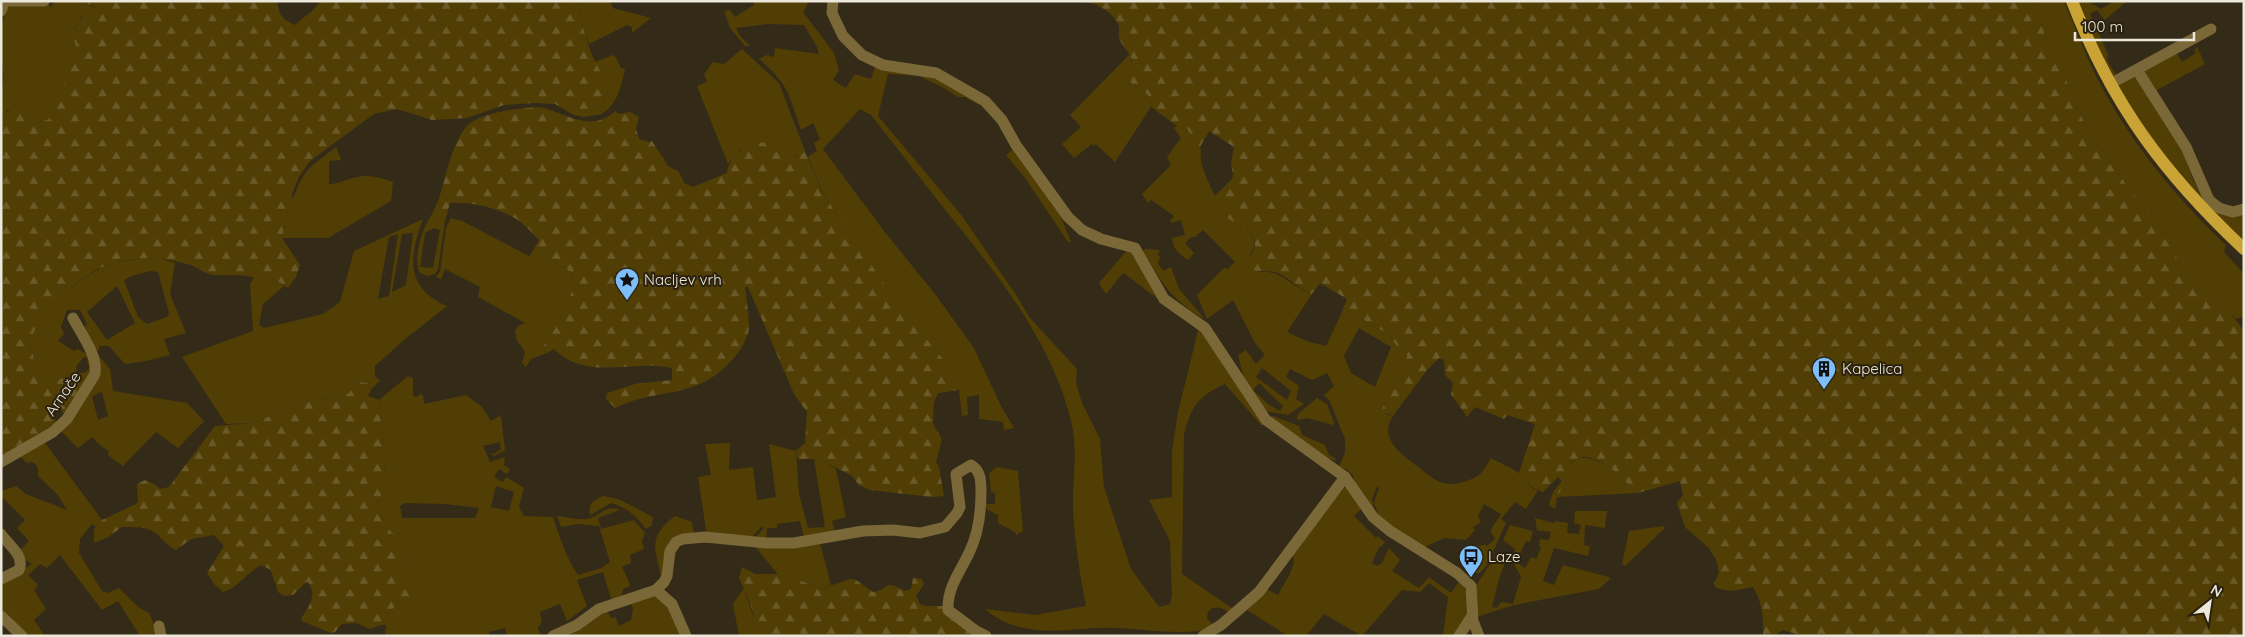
<svg xmlns="http://www.w3.org/2000/svg" width="2245" height="637" font-family="Quicksand,sans-serif">
<style>
.green{fill:#513e05;fill-rule:evenodd}
.forest{fill:url(#forest-firs)}
.lines{fill:none;stroke-linecap:round;stroke-linejoin:round}
.minor{stroke:#7a6839;stroke-width:11}
.major{stroke:#c9a336;stroke-width:12}
.labels{text-anchor:middle;stroke-width:4;stroke-linejoin:round;paint-order:stroke}
.poi-label{font-size:15px;fill:#ede8dc;stroke:#29210e;text-anchor:start}
.street-label{font-size:15px;fill:#ede8dc;stroke:#29210e}
</style>
<defs>
<pattern id="forest-firs" width="22" height="20" patternUnits="userSpaceOnUse" patternTransform="scale(1.25)"><rect width="22" height="20" fill="#513e05"/><path d="M5 1l3.5 6h-7zM16 11l3.5 6h-7z" fill="#6a5a29"/></pattern>
</defs>
<rect width="100%" height="100%" fill="#332b18"/>
<g class="green">
<path d="M 55,1 C 68,1 86,0 96,9 L 81,17 L 80,23 L 73,29 L 78,51 L 53,112 L 49,119 L 38,123 L 8,110 L 1,117 L 1,95 L 4,77 L 1,54 L 1,26 L 8,7 L 47,3 L 51,7 Z"/>
<polygon points="578,1 610,1 613,8 651,18 632,33 632,27 627,25 589,44 583,28"/>
<path d="M 753,1 L 809,1 L 803,12 L 834,53 L 839,70 L 833,80 L 846,88 L 855,74 L 871,79 L 876,64 L 923,73 L 971,94 L 990,115 L 981,106 L 965,97 L 958,97 L 942,87 L 919,76 L 888,74 L 878,116 L 962,216 L 1016,295 L 1030,318 L 1077,369 L 1076,383 L 1082,403 L 1100,439 L 1104,487 L 1131,569 L 1159,607 L 1170,604 L 1172,596 L 1170,541 L 1149,500 L 1172,497 L 1172,451 L 1178,412 L 1199,327 L 1266,425 L 1261,425 L 1225,384 C 1198,396 1192,406 1184,434 L 1182,574 L 1236,611 L 1231,615 C 1223,606 1207,603 1207,619 L 1216,627 C 1184,637 1149,629 1115,628 C 1087,626 1057,634 1030,629 C 1012,626 999,621 985,609 L 1035,615 L 1086,606 C 1080,574 1075,544 1073,512 C 1072,483 1078,454 1072,425 C 1053,340 992,268 939,202 C 916,173 894,144 871,115 L 860,109 L 823,149 L 884,231 L 935,294 L 974,348 L 1001,406 L 1014,428 L 1004,430 L 1003,422 L 979,419 L 979,395 L 967,397 L 968,415 L 962,416 L 959,390 L 944,360 L 902,310 L 839,218 L 822,191 L 808,157 L 817,151 L 814,143 L 820,139 L 813,123 L 801,130 C 788,93 790,86 759,59 L 767,55 L 774,57 L 775,48 L 819,54 L 817,47 L 804,25 L 768,24 L 736,28 L 740,36 L 750,46 L 745,46 L 730,28 L 724,11 L 730,10 L 735,17 L 754,5 Z"/>
<path d="M 2033,1 L 2064,1 C 2074,25 2083,49 2094,72 C 2126,137 2174,196 2226,245 L 2224,252 L 2244,274 L 2244,316 L 2236,319 L 2229,311 L 2200,291 L 2186,274 L 2148,208 L 2133,194 L 2087,129 L 2065,77 L 2050,54 L 2049,45 Z"/>
<polygon points="2076,1 2088,1 2101,9 2115,1 2127,1 2105,20 2097,10 2090,14 2108,54 2107,60 2116,75 2111,75"/>
<polygon points="2197,47 2205,64 2155,91 2144,71 2174,49 2182,62 2196,53 2194,50"/>
<polygon points="742,49 779,83 805,151 801,156 792,156 784,149 740,149 728,164 697,86 707,82 704,74 713,62 724,64"/>
<polygon points="1130,54 1132,65 1128,71 1134,86 1148,95 1151,107 1115,162 1096,144 1094,146 1092,144 1074,158 1062,144 1081,127 1070,115"/>
<path d="M 613,55 L 616,57 L 621,68 L 625,69 C 621,87 618,103 602,114 L 608,87 L 595,62 Z"/>
<path d="M 2135,76 C 2152,97 2166,121 2179,145 C 2188,162 2197,199 2213,209 C 2223,215 2234,214 2244,213 L 2244,243 C 2193,201 2155,149 2119,95 L 2117,87 L 2121,82 Z"/>
<path d="M 1182,121 C 1187,129 1197,138 1200,147 C 1202,151 1200,157 1201,162 C 1206,179 1215,196 1224,212 C 1234,227 1266,229 1250,254 L 1259,272 C 1282,269 1292,288 1312,294 L 1287,332 L 1309,342 L 1326,346 L 1341,314 L 1364,320 L 1371,326 L 1389,333 L 1395,344 L 1407,353 L 1407,357 L 1400,366 L 1404,379 L 1401,382 L 1395,383 L 1382,409 L 1387,415 L 1393,416 C 1378,438 1401,454 1417,466 C 1425,472 1433,480 1443,483 C 1453,486 1472,481 1480,474 C 1484,470 1488,463 1491,458 C 1498,462 1515,469 1520,474 C 1527,481 1527,488 1538,490 L 1526,509 L 1515,502 L 1501,519 L 1506,523 L 1487,565 L 1480,573 L 1474,573 L 1461,565 L 1469,545 L 1481,546 L 1485,544 L 1487,546 L 1495,539 L 1490,531 L 1501,514 L 1484,504 L 1478,516 L 1481,522 L 1473,527 L 1475,530 L 1466,540 L 1444,538 L 1425,547 L 1381,522 L 1374,503 L 1379,488 L 1377,486 L 1372,499 L 1375,513 L 1353,484 L 1354,478 C 1351,471 1346,469 1339,467 L 1345,453 L 1345,439 L 1329,400 L 1324,395 L 1334,386 L 1327,373 L 1312,380 L 1290,369 L 1286,377 L 1299,386 L 1296,399 L 1304,404 L 1288,415 L 1264,411 L 1245,382 L 1238,355 L 1246,350 L 1256,364 L 1265,355 L 1255,343 L 1233,300 L 1207,319 L 1197,295 L 1224,268 L 1228,269 L 1235,262 L 1203,230 L 1195,237 L 1191,237 L 1185,243 L 1194,253 L 1188,260 C 1179,254 1173,250 1172,238 L 1185,235 L 1181,220 L 1171,223 L 1170,221 L 1174,216 L 1151,200 L 1148,203 L 1142,194 L 1171,165 L 1167,157 L 1181,138 L 1174,128 ZM 1359,328 L 1391,347 L 1375,387 L 1351,373 L 1344,356 ZM 1262,368 L 1291,391 L 1287,400 L 1256,377 ZM 1259,383 L 1283,406 L 1280,411 L 1269,405 L 1253,390 Z"/>
<path d="M 336,147 L 341,160 L 329,161 L 329,184 C 340,184 346,179 357,177 C 369,174 381,178 393,182 L 391,201 L 328,238 L 282,238 L 291,196 L 294,197 C 304,167 314,165 336,147 Z"/>
<polygon points="1015,148 1018,152 1015,154 1058,210 1071,242 1068,242 1025,178 1006,155"/>
<path d="M 432,214 L 445,221 L 438,269 L 435,274 L 427,276 L 419,272 C 414,252 422,230 432,214 ZM 434,228 L 440,230 L 433,268 L 420,267 L 425,233 Z"/>
<path d="M 451,218 L 462,221 L 529,256 L 534,249 L 572,273 C 578,294 557,328 544,345 L 547,353 L 531,359 L 526,367 L 522,363 L 525,352 L 516,339 L 515,331 L 518,326 L 525,323 L 478,297 L 480,287 L 445,269 L 441,279 L 436,277 L 440,272 L 446,228 Z"/>
<path d="M 423,219 C 409,256 405,288 447,306 L 404,340 L 375,366 L 375,376 L 369,383 L 357,382 L 349,393 L 340,398 L 312,399 L 253,423 L 226,424 L 182,357 L 253,331 L 250,284 L 254,277 L 251,277 L 251,274 L 254,272 L 279,282 L 284,286 L 263,304 L 259,325 L 264,328 L 323,314 L 340,302 L 354,251 ZM 413,233 L 406,285 L 392,292 L 402,234 ZM 398,234 L 389,296 L 378,299 L 389,237 Z"/>
<polygon points="1128,249 1131,251 1158,299 1125,274 1122,274 1106,294 1099,283"/>
<path d="M 1145,249 L 1160,250 L 1158,254 L 1160,257 L 1158,264 L 1164,271 L 1171,267 L 1179,289 L 1205,319 C 1172,301 1161,282 1143,251 Z"/>
<path d="M 158,258 L 175,263 L 170,294 L 186,333 L 164,339 L 170,355 L 146,361 L 125,364 L 109,346 L 100,346 L 98,351 L 89,343 L 84,327 L 87,324 L 80,310 L 67,310 L 61,327 L 64,334 L 58,341 L 74,351 L 77,349 L 89,355 L 92,375 L 86,372 L 89,368 L 87,358 L 84,357 L 77,365 L 76,373 L 77,375 L 47,382 C 37,378 34,367 33,357 C 33,352 31,346 31,342 C 33,311 82,276 108,265 C 123,259 142,259 158,258 ZM 150,271 L 158,272 L 169,313 L 167,317 L 147,324 L 138,317 L 124,280 L 132,276 ZM 117,286 L 135,323 L 107,340 L 87,312 Z"/>
<path d="M 95,351 L 110,369 L 113,391 L 187,403 L 204,421 L 178,448 L 156,432 L 123,466 L 108,455 L 109,451 L 101,446 L 92,437 L 78,448 L 60,430 L 88,388 ZM 102,392 L 108,416 L 98,420 L 92,396 Z"/>
<path d="M 408,376 L 413,378 L 413,396 L 416,397 L 421,394 L 423,396 L 424,404 L 466,395 L 482,407 L 491,421 L 501,415 L 505,450 L 494,456 L 490,453 L 494,454 L 501,449 L 500,442 L 483,446 L 490,462 L 505,457 L 504,465 L 510,469 L 507,474 L 499,469 L 494,477 L 503,482 L 506,477 L 524,488 L 519,507 L 524,516 L 553,517 C 560,538 566,557 578,575 L 601,568 L 610,562 L 599,526 L 578,524 L 561,527 L 557,516 C 566,517 577,520 586,519 C 601,517 603,504 620,510 L 598,518 L 601,529 L 634,520 L 645,533 L 642,541 L 644,549 L 630,555 L 631,563 L 622,567 L 630,584 L 629,587 L 623,589 L 621,598 L 612,602 L 603,572 L 577,580 L 587,606 L 567,621 L 560,604 L 540,612 L 542,621 L 538,628 L 540,634 L 543,636 L 507,636 L 505,628 L 489,632 L 490,636 L 385,636 L 386,625 L 381,625 L 399,601 L 408,605 L 398,572 L 403,567 L 401,535 L 392,533 L 375,507 L 386,487 L 379,400 ZM 496,486 L 514,492 L 509,511 L 491,507 ZM 405,503 L 445,504 L 479,508 L 475,518 L 402,518 L 400,506 Z"/>
<polygon points="1317,398 1327,404 1334,423 1333,425 1307,418 1297,420 1297,415"/>
<polygon points="1273,416 1299,426 1302,435 1325,445 1329,455 1335,458 1336,461 1328,458 1269,417"/>
<path d="M 42,439 L 102,520 L 96,527 L 92,524 L 80,539 L 79,553 L 102,591 L 108,593 L 119,588 L 138,607 L 149,613 L 159,636 L 140,636 L 118,601 L 102,610 L 60,555 L 47,568 L 40,564 L 28,575 L 38,585 L 34,590 L 46,609 L 34,620 L 45,636 L 29,636 L 1,611 L 1,581 L 24,565 L 26,568 L 32,564 L 24,559 L 19,551 L 29,541 L 17,528 L 25,520 L 1,496 L 1,491 L 16,486 L 26,494 L 67,510 L 58,495 L 38,476 C 38,469 39,466 32,462 L 27,463 L 17,454 Z"/>
<polygon points="730,443 729,470 753,467 757,500 776,497 769,444 796,451 799,494 808,528 825,527 814,459 827,463 836,469 846,517 832,521 835,533 804,537 800,521 777,524 777,528 767,528 766,541 756,537 764,528 762,526 752,537 707,536 698,477 711,475 705,444"/>
<path d="M 1577,458 C 1603,456 1620,476 1638,493 L 1557,497 L 1555,509 L 1549,505 L 1553,492 L 1558,494 L 1567,467 Z"/>
<polygon points="997,467 1018,471 1023,531 1016,535 1015,532 998,523 998,515 988,510 984,504 995,504 995,493 991,492 989,473"/>
<path d="M 1347,487 L 1362,508 L 1354,516 L 1376,538 L 1378,536 L 1385,543 L 1378,549 L 1372,563 L 1377,566 L 1382,563 L 1389,548 L 1400,560 L 1392,571 L 1419,588 L 1429,577 L 1451,593 L 1460,580 L 1466,591 L 1469,615 L 1456,636 L 1443,636 L 1448,597 L 1429,583 L 1420,592 L 1402,590 L 1362,636 L 1324,614 L 1306,636 L 1288,636 L 1244,608 L 1264,588 L 1278,595 C 1284,582 1299,565 1292,552 L 1344,488 Z"/>
<path d="M 603,496 L 618,499 L 653,517 L 652,525 L 646,529 C 636,516 627,507 611,503 L 590,515 C 588,504 593,500 603,496 Z"/>
<polygon points="1575,511 1607,511 1605,528 1585,525 1584,545 1590,546 1588,556 1554,548 1543,581 1554,585 1563,565 1609,577 1610,579 1599,589 1514,605 1476,617 1475,587 1496,555 1506,560 1499,579 1492,607 1497,608 1501,602 1513,604 1521,577 1513,562 1515,549 1503,540 1510,525 1533,531 1530,542 1526,541 1516,562 1525,568 1531,557 1536,559 1541,548 1539,546 1540,539 1549,540 1551,532 1537,530 1535,518 1554,523 1555,521 1568,523 1567,533 1579,534 1581,525 1574,523"/>
<path d="M 675,516 L 692,522 L 694,536 L 675,541 L 662,581 C 656,549 646,538 675,516 Z"/>
<polygon points="1664,526 1665,528 1625,566 1622,564 1629,531"/>
<polygon points="752,543 820,543 831,585 821,589 797,579 782,579"/>
<polygon points="744,588 755,622 754,636 739,636 733,604"/>
<polygon points="655,594 668,600 680,636 571,636 572,631 606,608 611,618 615,617 619,626 631,620 633,610 631,603"/>
</g>
<g class="forest">
<path d="M 78,1 L 277,1 C 278,14 283,20 295,25 L 313,10 L 321,1 L 578,1 L 583,28 L 591,53 L 608,87 L 602,114 L 584,117 L 574,115 L 555,104 L 534,103 L 504,105 L 467,118 L 432,120 L 397,109 L 374,114 L 367,119 L 310,161 L 299,177 L 291,196 L 282,238 L 300,265 L 296,277 L 288,288 L 279,282 L 254,272 L 251,277 C 241,274 225,276 214,275 C 205,274 200,269 193,266 C 168,257 136,256 110,264 C 81,274 40,309 32,338 C 30,345 33,354 34,361 C 35,369 39,379 48,382 L 86,372 L 92,375 L 66,417 L 61,409 L 51,414 L 58,425 L 1,458 L 1,117 C 9,109 20,105 30,114 C 33,118 34,121 38,123 L 49,119 L 78,51 L 71,32 L 80,23 L 84,12 L 94,11 L 95,9 L 94,6 Z"/>
<path d="M 1079,1 L 2033,1 L 2049,45 L 2050,54 L 2065,77 L 2087,129 L 2133,194 L 2148,208 L 2186,274 L 2200,291 L 2229,311 L 2244,331 L 2244,636 L 1803,636 L 1783,630 L 1773,636 L 1763,636 C 1764,620 1762,600 1753,587 L 1732,591 L 1716,588 L 1714,584 L 1719,572 L 1716,559 L 1709,548 L 1685,527 L 1677,503 L 1683,495 L 1680,481 L 1638,493 C 1625,481 1596,449 1576,459 C 1573,460 1570,464 1567,467 C 1570,478 1566,485 1558,494 L 1553,492 L 1562,481 L 1558,477 L 1543,492 C 1531,487 1526,485 1519,473 L 1535,424 L 1507,415 L 1504,419 L 1475,407 L 1467,417 L 1451,394 L 1453,383 L 1445,375 L 1444,360 L 1439,358 L 1427,370 L 1393,416 L 1383,412 L 1382,409 L 1395,383 L 1401,382 L 1404,379 L 1400,366 L 1407,357 L 1407,353 L 1395,344 L 1389,333 L 1371,326 L 1364,320 L 1341,314 L 1347,299 L 1320,283 L 1312,294 C 1300,290 1292,280 1280,274 C 1271,270 1262,272 1252,270 L 1248,266 C 1248,257 1255,250 1255,243 C 1255,227 1235,226 1227,217 C 1222,211 1218,203 1215,196 L 1232,179 L 1233,174 L 1231,163 L 1234,147 L 1209,131 L 1200,147 L 1182,122 L 1177,126 L 1151,107 L 1148,95 C 1140,89 1126,84 1128,72 C 1129,67 1132,65 1132,60 C 1129,52 1123,47 1120,40 C 1117,34 1121,30 1118,24 C 1114,15 1103,7 1094,4 C 1089,2 1084,4 1079,1 Z"/>
<path d="M 540,107 C 566,113 591,134 615,111 L 619,114 L 630,112 L 639,117 L 636,129 L 639,139 L 649,142 L 652,141 L 668,166 L 679,172 L 684,183 L 693,187 L 727,173 C 731,149 755,136 777,146 C 785,149 790,155 798,157 L 805,151 L 822,192 L 902,310 L 944,360 L 959,390 L 939,393 C 930,404 935,412 933,424 L 942,439 L 936,462 L 939,467 L 944,496 L 931,497 L 870,490 L 859,485 L 852,476 L 827,463 L 814,459 L 798,459 L 796,451 L 805,443 L 807,412 L 794,394 L 748,287 L 745,287 C 746,299 751,323 748,333 C 745,344 737,355 730,362 C 696,400 657,387 615,408 L 606,399 L 607,393 L 635,384 L 672,380 L 672,368 C 631,359 587,382 554,349 L 547,353 L 544,345 C 556,329 578,294 572,273 L 534,249 L 539,240 C 533,234 528,228 522,223 C 504,209 472,201 450,203 L 445,221 L 432,214 C 440,199 443,185 447,170 C 451,156 457,138 466,127 C 480,112 520,108 540,107 Z"/>
<path d="M 375,376 L 380,381 L 372,388 L 368,396 L 379,400 L 386,487 L 375,507 L 392,533 L 401,535 L 403,567 L 398,572 L 415,599 L 408,605 L 399,601 L 381,625 L 370,629 L 356,623 L 342,624 L 335,632 L 331,633 L 302,621 L 301,619 C 308,608 318,595 308,582 L 305,583 L 293,595 L 284,596 L 278,592 L 271,570 L 261,565 C 247,572 238,588 223,592 L 214,584 L 207,573 L 224,546 L 214,535 L 191,539 L 176,550 C 168,546 164,541 158,535 C 149,526 134,527 122,527 L 108,537 L 94,543 L 94,529 L 102,520 L 136,504 L 138,502 L 137,484 L 145,480 L 154,484 L 160,489 L 169,487 L 215,426 L 253,423 L 312,399 L 340,398 L 349,393 L 357,382 L 369,383 Z"/>
<path d="M 742,567 L 755,574 L 778,574 L 782,579 L 797,579 L 821,589 L 850,579 L 856,580 L 873,592 C 891,590 882,578 905,591 L 911,589 L 913,578 L 922,579 L 924,584 L 916,596 L 920,604 L 926,606 L 949,606 L 991,636 L 754,636 C 757,615 748,597 739,578 Z"/>
</g>
<g class="lines">
<g class="minor">
<polyline points="11,1 44,1"/>
<polyline points="833,1 832,13 843,36 862,55 883,65 936,73 985,101 1002,120 1016,145 1068,217 1082,230 1101,239 1135,248 1164,299 1205,328 1266,420 1345,477 1373,517 1390,531 1457,573 1471,586 1473,621 1479,636"/>
<polyline points="1,11 5,1"/>
<polyline points="2137,70 2186,147 2209,200 2219,208 2233,212 2244,209"/>
<polyline points="2110,84 2211,29"/>
<path d="M 1,462 L 53,432 L 67,419 L 95,374 C 98,355 81,334 73,318"/>
<path d="M 1,534 C 9,546 25,555 19,570 L 1,579"/>
<polyline points="656,590 672,604 686,636"/>
<polyline points="1,616 22,636"/>
<polyline points="159,626 161,636"/>
<path d="M 553,636 L 577,625 L 599,609 L 656,590 L 664,582 L 667,576 L 670,551 L 676,542 L 683,539 L 705,537 L 766,543 L 794,543 L 863,531 L 893,530 L 920,533 L 945,527 L 957,513 L 960,507 L 956,474 L 971,465 C 981,471 981,481 981,492 C 981,513 979,533 969,553 C 960,572 947,588 948,610 L 976,631 L 986,636"/>
<polyline points="1203,636 1221,625 1259,592 1345,477"/>
<polyline points="1459,636 1472,616"/>
</g>
<path class="major" d="M 2072,1 C 2112,104 2164,174 2244,249"/>
</g>
<defs>
<symbol id="sight-pin" viewBox="-11 -11 22 30"><path d="M0 17L-7.5 6A9.5 9.5 0 1 1 7.5 6Z" fill="#7dbef9" stroke="#29210e"/><path d="M0-6L1.8-2.2L6-1.7L2.9 1.2L3.7 5.4L0 3.3L-3.7 5.4L-2.9 1.2L-6-1.7L-1.8-2.2Z" fill="#111"/></symbol>
<symbol id="building-pin" viewBox="-11 -11 22 30"><path d="M0 17L-7.5 6A9.5 9.5 0 1 1 7.5 6Z" fill="#7dbef9" stroke="#29210e"/><path d="M-4-6H4V6H1V3H-1V6H-4ZM-2.5-4.3h1.7v1.8h-1.7ZM.8-4.3h1.7v1.8H.8ZM-2.5-1h1.7V.8h-1.7ZM.8-1h1.7V.8H.8Z" fill="#111"/></symbol>
<symbol id="bus-pin" viewBox="-11 -11 22 30"><path d="M0 17L-7.5 6A9.5 9.5 0 1 1 7.5 6Z" fill="#7dbef9" stroke="#29210e"/><path d="M-5-6H5V4H4V6H2V4H-2V6H-4V4H-5ZM-3.5-4V0h7V-4ZM-3.5 1.2v1.5H-2V1.2ZM2 1.2v1.5H3.5V1.2Z" fill="#111"/></symbol>
</defs>
<g fill-rule="evenodd">
<use href="#sight-pin" x="613" y="266" width="28" height="38"/>
<use href="#building-pin" x="1810" y="355" width="28" height="38"/>
<use href="#bus-pin" x="1457" y="543" width="28" height="38"/>
</g>
<g class="labels">
<g class="poi-label">
<text x="644" y="285">Nacljev vrh</text>
<text x="1842" y="374">Kapelica</text>
<text x="1488" y="562">Laze</text>
</g>
<g class="street-label">
<text transform="translate(63 394) rotate(-55)" y="5">Arnače</text>
</g>
</g>
<rect width="2245" height="637" fill="none" stroke="#ede8dc" stroke-width="5"/>
<g transform="translate(2210 602) rotate(30)" stroke="#29210e" stroke-width="4" paint-order="stroke">
<path d="M0-4L9 19L0 12L-9 19Z" fill="#ede8dc"/>
<text y="-8" font-size="14" font-weight="bold" text-anchor="middle" fill="#ede8dc">N</text>
</g>
<path d="M2075 32v8h119v-8" fill="none" stroke="#ede8dc" stroke-width="2.5"/>
<text x="2082" y="32" font-size="15" fill="#ede8dc" stroke="#29210e" stroke-width="4" paint-order="stroke">100 m</text>
</svg>
